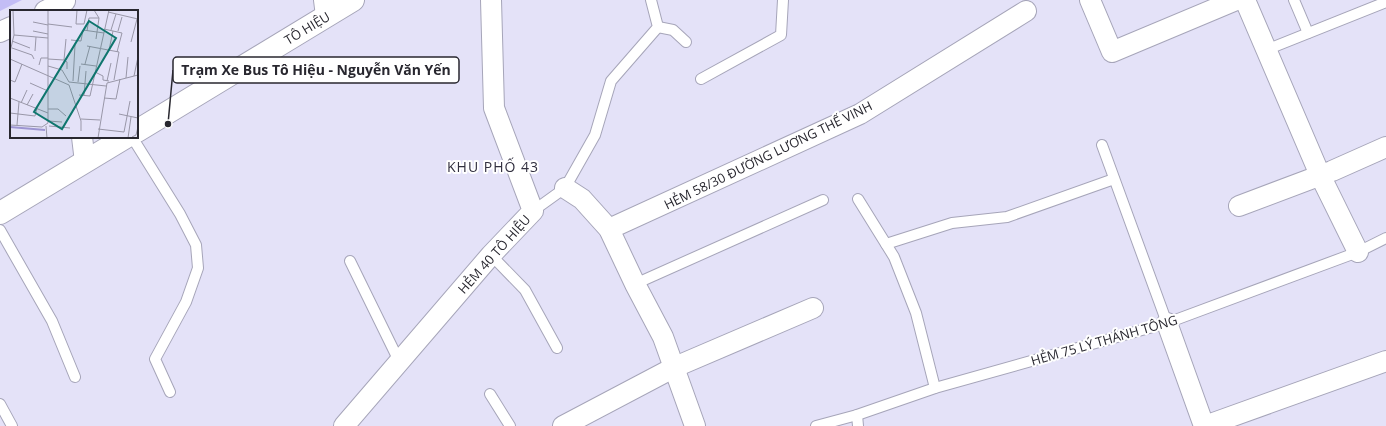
<svg xmlns="http://www.w3.org/2000/svg" width="1386" height="426" font-family="'Open Sans',sans-serif">
<style>
.green{fill:#c3bdf5}
.lines{fill:none;stroke-linecap:round;stroke-linejoin:round}
.lane-casing{stroke:#a6a5b9;stroke-width:12}
.street-casing{stroke:#a6a5b9;stroke-width:22}
.secondary-casing{stroke:#a6a5b9;stroke-width:24}
.lane{stroke:#fff;stroke-width:10}
.street{stroke:#fff;stroke-width:20}
.secondary{stroke:#fff;stroke-width:22}
.labels{text-anchor:middle;stroke-width:4;stroke-linejoin:round;paint-order:stroke}
.street-label{font-size:13px;fill:#28272f;stroke:#fff}
.neighbourhood-label{font-size:14px;letter-spacing:1px;fill:#312f3f;stroke:#fff}
.inset-river{fill:none;stroke:#9d95d2;stroke-width:2}
.inset-road{fill:none;stroke:#9997a8;stroke-width:1}
.view{fill:#0f766e;fill-opacity:0.15;stroke:#0f766e;stroke-width:2}
.inset-edge{fill:none;stroke:#28272f;stroke-width:2}
.leader{fill:none;stroke:#28272f;stroke-width:1.5}
.callout-dot{fill:#28272f;stroke:#fff;stroke-width:1.5}
.callout{fill:#fff;stroke:#28272f;stroke-width:1.5}
.callout-label{font-size:14px;text-anchor:middle;font-weight:bold;fill:#28272f}
</style>
<rect width="100%" height="100%" fill="#e4e2f8"/>
<polygon class="green" points="0,0 22,0 0,11"/>
<g class="lines">
<defs>
<g id="lane">
<polyline points="1294,0 1308,33"/>
<polyline points="658,27 673,30 686,42"/>
<polyline points="1266,50 1386,2"/>
<polyline points="701,79 781,35 783,0"/>
<polyline points="132,137 180,214 196,245 198,268 186,302 155,359 170,392"/>
<polyline points="1102,145 1167,323"/>
<polyline points="858,199 894,257 916,313 935,388"/>
<polyline points="533,211 565,188 595,135 611,81 658,27 651,0"/>
<polyline points="0,230 52,321 75,377"/>
<polyline points="886,244 952,223 1007,217 1114,179"/>
<polyline points="491,255 525,290 557,348"/>
<polyline points="350,261 400,363"/>
<polyline points="635,284 823,200"/>
<polyline points="490,394 510,426"/>
<polyline points="0,404 12,426"/>
<polyline points="857,415 858,426"/>
<polyline points="816,426 857,415 935,388 1167,323 1358,252 1386,238"/>
</g>
<g id="street">
<polyline points="324,0 326,16"/>
<polyline points="1090,0 1112,52 1236,0"/>
<polyline points="1245,0 1320,175 1358,252"/>
<polyline points="45,11 65,1"/>
<polyline points="0,32 11,27"/>
<polyline points="82,137 85,162"/>
<polyline points="565,188 582,199 609,229 635,284 663,337 695,426"/>
<polyline points="1239,206 1332,171 1386,147"/>
<polyline points="609,229 860,114 1026,11"/>
<polyline points="1167,323 1204,426"/>
<polyline points="344,426 491,255 533,211 494,108 491,0"/>
<polyline points="563,426 675,367 813,308"/>
<polyline points="1205,426 1386,361"/>
</g>
<g id="secondary">
<polyline points="137,131 353,0"/>
<polyline points="0,213 126,137"/>
</g>
</defs>
<use href="#lane" class="lane-casing"/>
<use href="#street" class="street-casing"/>
<use href="#secondary" class="secondary-casing"/>
<use href="#lane" class="lane"/>
<use href="#street" class="street"/>
<use href="#secondary" class="secondary"/>
</g>
<g class="labels">
<g class="street-label">
<text transform="translate(307 28) rotate(-31)" y="5">TÔ HIỆU</text>
<text transform="translate(768 155) rotate(-26)" y="5">HẺM 58/30 ĐƯỜNG LƯƠNG THẾ VINH</text>
<text transform="translate(494 254) rotate(-48)" y="5">HẺM 40 TÔ HIỆU</text>
<text transform="translate(1104 340) rotate(-16)" y="5">HẺM 75 LÝ THÁNH TÔNG</text>
</g>
<g class="neighbourhood-label">
<text x="493" y="172">KHU PHỐ 43</text>
</g>
</g>
<g transform="translate(10 10)">
<rect width="128" height="128" fill="#e4e2f8"/>
<path class="inset-river" d="M 0,117 L 35,120"/>
<path class="inset-road" d="M 3,0 L 4,25M 67,0 L 66,14 L 74,14 L 77,0M 84,0 L 89,8 L 86,29M 98,2 L 128,9M 23,12 L 38,15M 38,14 L 62,17M 94,19 L 112,23 L 107,42M 101,20 L 106,4M 23,21 L 38,24M 77,21 L 79,8 L 89,8M 108,21 L 112,7M 4,25 L 38,28M 56,29 L 54,50 L 57,52 L 57,59M 61,30 L 71,31 L 73,20 L 94,23M 2,31 L 20,38M 121,32 L 127,9M 77,36 L 109,42 L 104,70M 2,38 L 22,45 L 24,49M 99,40 L 103,21M 25,41 L 26,27M 0,42 L 4,25M 0,49 L 59,75 L 71,111 L 71,121M 38,49 L 54,50M 71,54 L 86,56M 75,54 L 80,36M 29,55 L 31,48 L 38,48M 38,56 L 52,60 L 59,72M 85,62 L 93,66 L 93,70 L 99,71M 124,66 L 128,47M 116,68 L 118,47M 0,70 L 5,72 L 12,54M 63,71 L 65,35M 97,71 L 101,53M 59,72 L 96,76M 68,72 L 70,56M 20,73 L 38,81M 69,85 L 80,86 L 99,0M 74,85 L 76,61M 0,88 L 38,103M 94,88 L 106,89 L 110,69M 11,93 L 17,80M 17,95 L 23,84M 38,99 L 48,99 L 56,106M 0,103 L 25,106 L 27,98M 109,104 L 128,108M 71,109 L 90,110M 38,111 L 52,112M 0,115 L 32,117 L 38,113 L 38,0M 7,115 L 9,92M 36,116 L 37,128M 39,116 L 60,118M 88,119 L 114,122 L 120,91M 122,127 L 126,125 L 128,117M 88,128 L 97,73 L 128,65M 118,128 L 121,107"/>
<path class="view" d="M 79,11 L 106,28 L 52,119 L 24,102 Z"/>
<rect width="128" height="128" class="inset-edge"/>
</g>
<path class="leader" d="M168 124L173 70"/>
<circle class="callout-dot" cx="168" cy="124" r="4"/>
<rect class="callout" x="173" y="57" width="286" height="26" rx="4"/>
<g class="callout-label">
<text x="316" y="75">Trạm Xe Bus Tô Hiệu - Nguyễn Văn Yến</text>
</g>
</svg>
